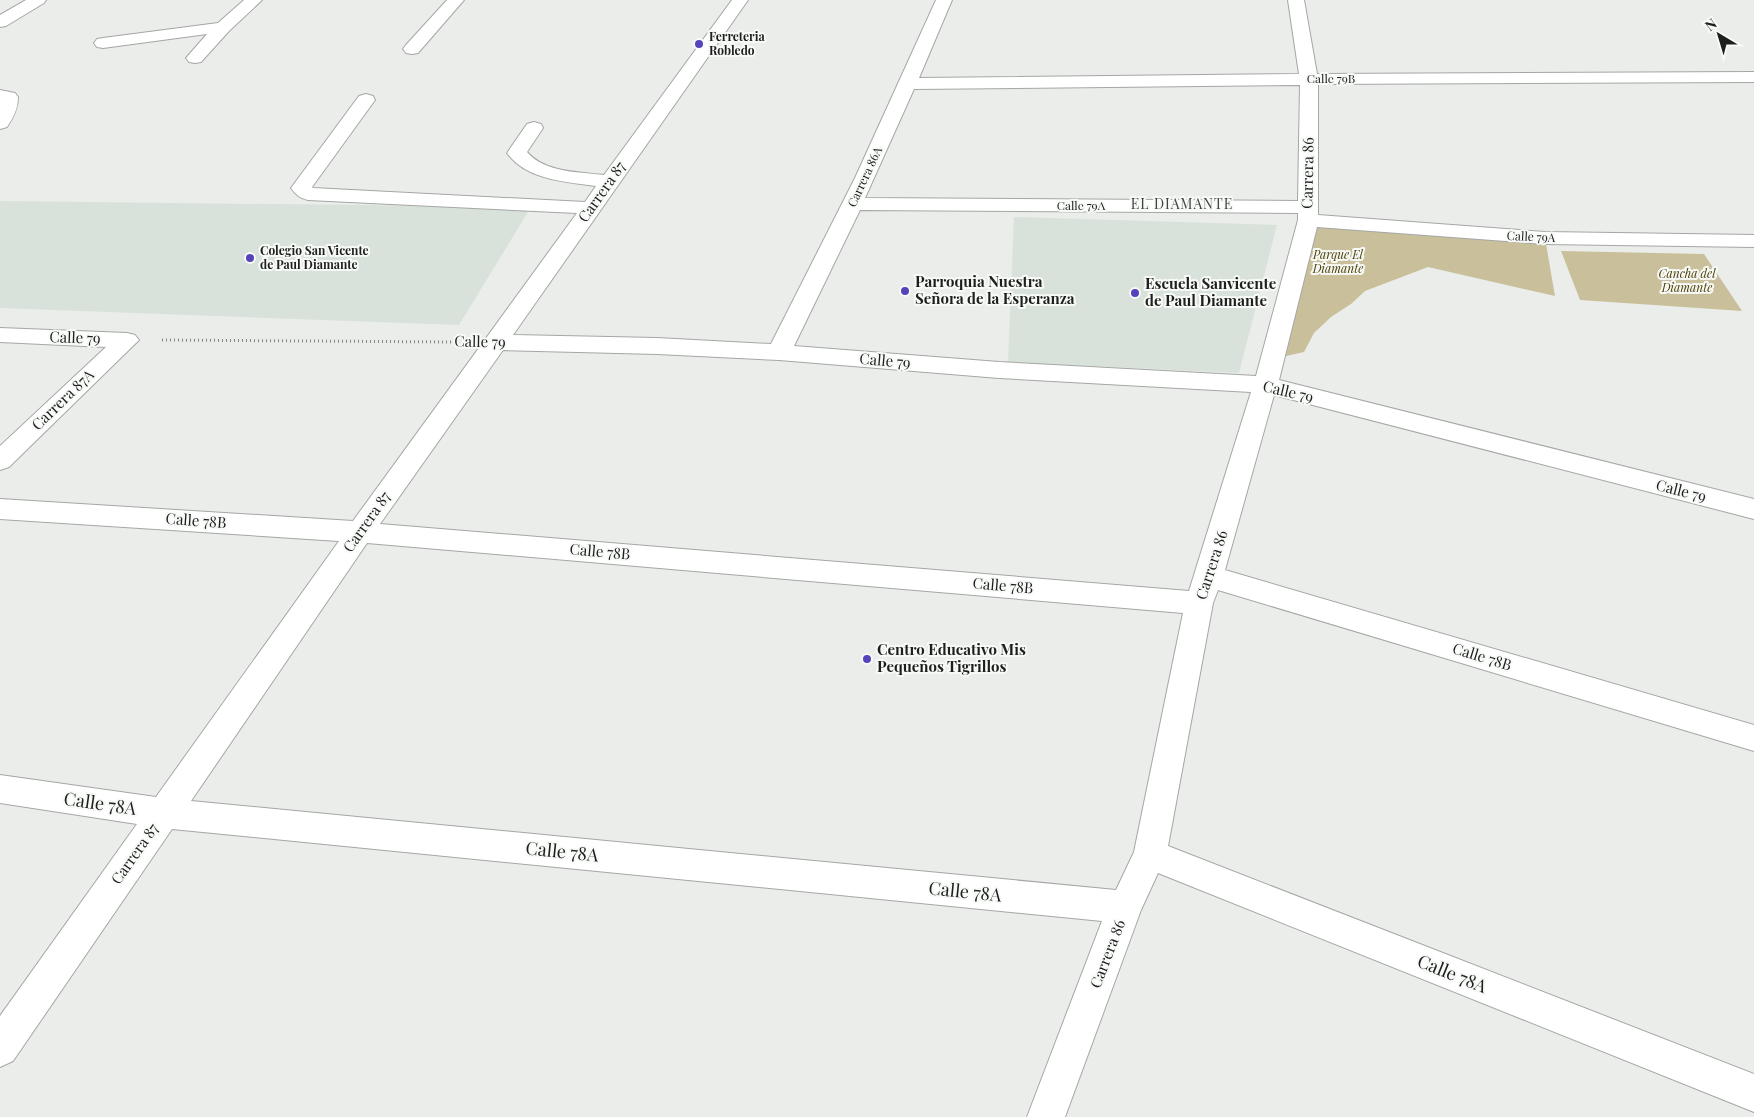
<svg xmlns="http://www.w3.org/2000/svg" width="1754" height="1117" font-family="'Playfair Display',serif">
<style>
.built{fill:#d8e2da}
.green{fill:#c9c09b}
.lines{fill:none;stroke-linecap:round;stroke-linejoin:round}
.minor-casing{stroke:#a4a7a4;stroke-width:2}
.path{stroke:#858785;stroke-width:3;stroke-dasharray:1 3;stroke-linecap:butt}
.minor{fill:#fff;fill-rule:evenodd}
.poi-dot{fill:#5643bb;stroke:#f7faf7;stroke-width:2}
.labels{text-anchor:middle;stroke-width:4;stroke-linejoin:round;paint-order:stroke}
.far-poi-label{font-size:12px;font-weight:bold;fill:#1d1e1d;stroke:#f7faf7;text-anchor:start}
.far-street-label{font-size:12px;fill:#1d1e1d;stroke:#f7faf7}
.far-park-label{font-size:12px;font-style:italic;fill:#4e4106;stroke:#f7faf7}
.far-neighbourhood-label{font-size:14px;letter-spacing:1px;fill:#414341;stroke:#f7faf7}
.street-label{font-size:15px;fill:#1d1e1d;stroke:#f7faf7}
.poi-label{font-size:15px;font-weight:bold;fill:#1d1e1d;stroke:#f7faf7;text-anchor:start}
.near-street-label{font-size:18px;fill:#1d1e1d;stroke:#f7faf7}
</style>
<rect width="100%" height="100%" fill="#eaedea"/>
<g class="built">
<polygon points="0,201 531,207 459,325 0,308"/>
<polygon points="1014,217 1277,225 1239,373 1008,362"/>
</g>
<g class="green">
<polygon points="1308,220 1545,238 1555,296 1428,267 1365,291 1351,304 1331,317 1314,333 1304,352 1273,359"/>
<polygon points="1561,251 1704,254 1742,311 1580,300"/>
</g>
<g class="lines">
<defs>
<g id="minor">
<polygon points="26,0 46,0 44,3 6,26 0,27 0,15"/>
<polygon points="244,0 262,0 229,31 201,62 195,63 189,62 186,58 207,34 103,48 97,47 94,43 97,39 103,38 218,23"/>
<polygon points="447,0 464,0 418,53 412,54 406,53 403,49 406,45"/>
<path d="M 732,0 L 748,0 L 513,335 L 657,338 L 771,344 L 855,178 L 936,0 L 952,0 L 919,78 L 1299,74 L 1288,0 L 1304,0 L 1317,74 L 1754,72 L 1754,82 L 1318,84 L 1318,215 L 1545,232 L 1754,235 L 1754,247 L 1545,244 L 1317,227 L 1279,380 L 1754,499 L 1754,519 L 1274,395 L 1225,570 L 1754,725 L 1754,751 L 1218,590 L 1213,603 L 1168,846 L 1754,1074 L 1754,1112 L 1158,873 L 1141,910 L 1065,1117 L 1027,1117 L 1102,921 L 172,829 L 13,1061 L 0,1067 L 0,1016 L 137,824 L 0,803 L 0,775 L 156,797 L 339,541 L 0,519 L 0,499 L 353,521 L 577,213 L 308,200 C 300,198 296,195 291,188 L 294,184 L 359,96 L 366,94 L 373,96 L 375,100 L 312,187 L 313,188 L 585,202 L 596,186 C 566,182 526,180 507,153 L 527,124 L 534,122 L 541,124 L 543,128 L 527,152 C 545,173 580,172 604,175 ZM 1300,85 L 1298,201 L 865,198 L 914,89 ZM 860,210 L 1298,213 L 1298,220 L 1256,376 L 999,362 L 794,346 ZM 503,350 L 657,354 L 779,360 L 999,378 L 1251,392 L 1189,591 L 380,524 ZM 367,543 L 1183,613 L 1134,852 L 1116,890 L 191,801 Z"/>
<path d="M 0,90 L 15,93 L 18,97 C 18,109 13,118 7,127 L 0,129 Z"/>
<polygon points="0,328 127,333 135,335 139,340 9,467 0,470 0,446 106,347 0,342"/>
</g>
</defs>
<use href="#minor" class="minor-casing"/>
<polyline class="path" points="162,340 453,342"/>
<use href="#minor" class="minor"/>
</g>
<g class="poi-dot">
<circle cx="699" cy="44" r="5"/>
<circle cx="250" cy="258" r="5"/>
<circle cx="905" cy="291" r="5"/>
<circle cx="1135" cy="293" r="5"/>
<circle cx="867" cy="659" r="5"/>
</g>
<g class="labels">
<g class="far-poi-label">
<text x="709" y="41">Ferreteria<tspan x="709" dy="14">Robledo</tspan></text>
<text x="260" y="255">Colegio San Vicente<tspan x="260" dy="14">de Paul Diamante</tspan></text>
</g>
<g class="far-street-label">
<text x="1331" y="83">Calle 79B</text>
<text transform="translate(865 177) rotate(-65)" y="4">Carrera 86A</text>
<text x="1081" y="210">Calle 79A</text>
<text transform="translate(1531 237) rotate(3)" y="4">Calle 79A</text>
</g>
<g class="far-park-label">
<text x="1338" y="259">Parque El<tspan x="1338" dy="14">Diamante</tspan></text>
<text x="1687" y="278">Cancha del<tspan x="1687" dy="14">Diamante</tspan></text>
</g>
<g class="far-neighbourhood-label">
<text x="1182" y="209">EL DIAMANTE</text>
</g>
<g class="street-label">
<text transform="translate(1308 173) rotate(-89)" y="5">Carrera 86</text>
<text transform="translate(602 192) rotate(-55)" y="5">Carrera 87</text>
<text transform="translate(75 338) rotate(2)" y="5">Calle 79</text>
<text transform="translate(480 342) rotate(1)" y="5">Calle 79</text>
<text transform="translate(885 361) rotate(5)" y="5">Calle 79</text>
<text transform="translate(1288 392) rotate(13)" y="5">Calle 79</text>
<text transform="translate(63 400) rotate(-44)" y="5">Carrera 87A</text>
<text transform="translate(1681 491) rotate(14)" y="5">Calle 79</text>
<text transform="translate(196 521) rotate(4)" y="5">Calle 78B</text>
<text transform="translate(367 522) rotate(-55)" y="5">Carrera 87</text>
<text transform="translate(600 552) rotate(5)" y="5">Calle 78B</text>
<text transform="translate(1212 565) rotate(-72)" y="5">Carrera 86</text>
<text transform="translate(1003 586) rotate(5)" y="5">Calle 78B</text>
<text transform="translate(1482 657) rotate(17)" y="5">Calle 78B</text>
<text transform="translate(135 854) rotate(-55)" y="5">Carrera 87</text>
<text transform="translate(1108 954) rotate(-69)" y="5">Carrera 86</text>
</g>
<g class="poi-label">
<text x="915" y="287">Parroquia Nuestra<tspan x="915" dy="17">Señora de la Esperanza</tspan></text>
<text x="1145" y="289">Escuela Sanvicente<tspan x="1145" dy="17">de Paul Diamante</tspan></text>
<text x="877" y="655">Centro Educativo Mis<tspan x="877" dy="17">Pequeños Tigrillos</tspan></text>
</g>
<g class="near-street-label">
<text transform="translate(100 804) rotate(8)" y="6">Calle 78A</text>
<text transform="translate(562 852) rotate(6)" y="6">Calle 78A</text>
<text transform="translate(965 892) rotate(6)" y="6">Calle 78A</text>
<text transform="translate(1452 974) rotate(22)" y="6">Calle 78A</text>
</g>
</g>
<g transform="translate(1719 35) rotate(322)" stroke="#f7faf7" stroke-width="4" paint-order="stroke">
<path d="M0-4L9 19L0 12L-9 19Z" fill="#1d1e1d"/>
<text y="-8" font-size="14" font-weight="bold" text-anchor="middle" fill="#1d1e1d">N</text>
</g>
</svg>
